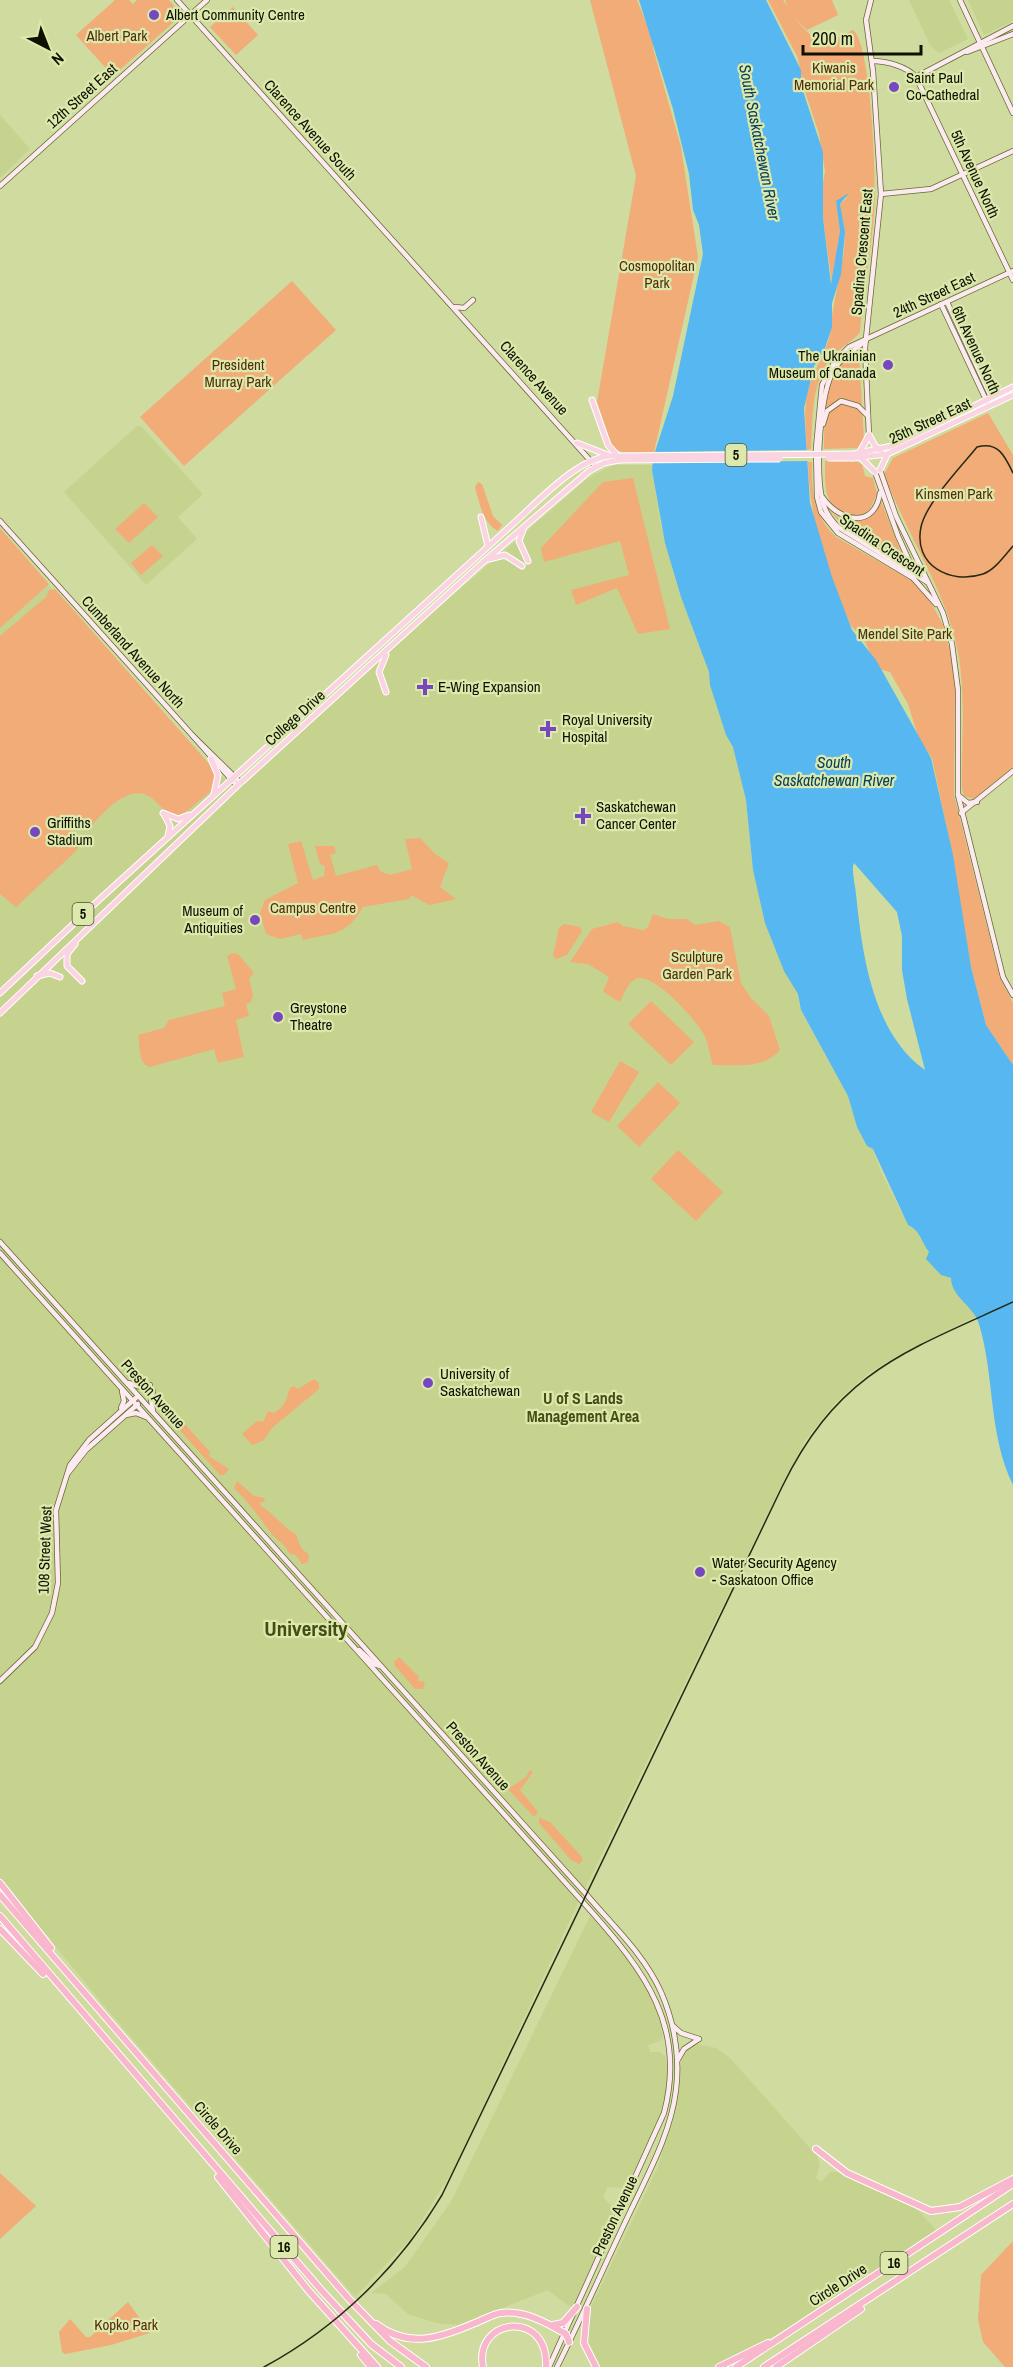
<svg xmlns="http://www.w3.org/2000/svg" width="1013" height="2367" font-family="'Archivo Narrow',sans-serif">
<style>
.built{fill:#c5d38f}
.green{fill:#f2ac78}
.water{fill:#57b7f0;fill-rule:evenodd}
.pier{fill:#cfdb9f}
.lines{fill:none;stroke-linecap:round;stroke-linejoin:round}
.secondary-casing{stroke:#626c34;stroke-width:6}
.primary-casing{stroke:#fff;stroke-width:7}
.highway-casing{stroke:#fff;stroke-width:8}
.secondary{stroke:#fde9f0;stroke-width:4.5}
.primary{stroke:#fbd4e1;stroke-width:5}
.highway{stroke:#f9b7cd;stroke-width:6}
.rail{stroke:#262a13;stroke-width:1.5}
.primary-bridge-casing{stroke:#fff;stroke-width:7;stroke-linecap:butt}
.primary-bridge{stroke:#fbd4e1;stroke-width:5}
.poi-dot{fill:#7647bf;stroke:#dce8ac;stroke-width:2}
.labels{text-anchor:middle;stroke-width:4.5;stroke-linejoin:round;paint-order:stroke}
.shield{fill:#dce8ac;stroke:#4c5234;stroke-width:1.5}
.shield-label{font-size:14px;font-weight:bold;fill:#0e1100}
.poi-label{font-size:15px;fill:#0e1100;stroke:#dce8ac;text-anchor:start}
.park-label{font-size:15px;fill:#532c09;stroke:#dce8ac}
.street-label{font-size:15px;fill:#0e1100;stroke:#dce8ac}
.water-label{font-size:16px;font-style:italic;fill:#07405c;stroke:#dce8ac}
.neighbourhood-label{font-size:16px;font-weight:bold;fill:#454d13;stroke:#dce8ac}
.district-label{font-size:21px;font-weight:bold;fill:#454d13;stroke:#dce8ac}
</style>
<rect width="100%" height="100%" fill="#cfdb9f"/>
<g class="built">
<polygon points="909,0 949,0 968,39 939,53 930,45"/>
<polygon points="968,0 1013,0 1013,21 984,35"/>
<polygon points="0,115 30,149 0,178"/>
<polygon points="137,426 141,426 203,494 178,517 197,539 147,584 145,584 64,492"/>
<polygon points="613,465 652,465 660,521 675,578 709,672 712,690 726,735 733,746 746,800 753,870 772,941 798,994 801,1011 848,1096 857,1127 873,1149 880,1170 908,1225 915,1228 927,1246 929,1252 927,1260 951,1278 952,1286 977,1316 911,1348 870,1372 836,1402 806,1439 780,1488 579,1901 453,2170 411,2238 355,2297 105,2007 0,1878 0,531 210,765 237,791 436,610 588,478"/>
<polygon points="590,1916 622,1949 654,1998 663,2036 660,2041 648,2045 650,2052 660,2052 666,2057 668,2080 664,2108 653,2136 628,2182 621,2188 608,2187 603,2197 612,2206 613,2219 572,2308 548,2290 459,2325 436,2323 408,2314 386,2294 371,2293 405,2267 452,2200"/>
<polygon points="696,2044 716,2048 730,2058 817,2156 820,2165 816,2178 821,2182 830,2172 837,2172 917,2209 937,2231 782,2332 716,2367 598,2367 586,2347 588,2313 658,2167 675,2109 682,2056 686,2049"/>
</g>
<g class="green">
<polygon points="115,0 129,0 133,4 137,0 169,0 182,15 113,76 76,35"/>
<polygon points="590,0 637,0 653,40 653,48 681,147 698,257 654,452 623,452 613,449 597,402 636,176"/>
<path d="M 768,0 L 783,0 L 788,7 L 785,0 L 832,0 L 838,15 L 807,30 L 793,17 L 821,46 L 853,30 C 871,45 875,166 875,194 C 874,240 863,286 860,332 C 854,341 840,347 832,357 C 811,381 813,418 811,449 L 807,450 C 806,430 803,409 808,390 C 814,368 834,340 831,321 L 844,251 L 845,232 L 840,204 L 848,197 L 836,201 L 840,231 L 832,284 L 823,218 L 822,189 L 825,171 L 819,134 L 803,85 L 798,58 Z"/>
<polygon points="233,7 258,35 236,55 210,27"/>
<polygon points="292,281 336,330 184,466 140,417"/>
<path d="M 856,351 L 859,353 L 864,440 L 857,448 L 824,449 C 825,415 822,370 856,351 Z"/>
<path d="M 988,413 L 1013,455 L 1013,767 L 974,799 L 964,796 L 962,789 C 961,741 967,690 956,643 C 943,587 905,530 884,474 L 893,458 Z"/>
<path d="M 825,461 L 854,461 L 862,464 L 865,476 L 873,478 L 877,494 L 870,509 C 863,515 856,518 847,515 C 823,507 825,483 825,461 Z"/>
<path d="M 808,462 L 812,462 C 812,492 813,515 836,537 L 911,580 L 927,595 L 943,625 L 951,655 L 955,685 L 954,795 L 1000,978 L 1013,1003 L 1013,1065 L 986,1025 L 971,967 L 947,829 L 932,758 L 919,739 L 908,704 L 890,672 L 878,669 C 873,661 870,652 866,644 C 862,635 853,630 849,622 C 825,578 809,512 808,462 Z"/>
<polygon points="633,478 670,629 638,634 617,588 576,605 571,590 629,575 620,541 544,562 541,548 603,482"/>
<path d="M 478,482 L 482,484 L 493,516 L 502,525 L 498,531 C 483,523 479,502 475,487 Z"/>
<path d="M 881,501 L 906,565 L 844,528 L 828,508 C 851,534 862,517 881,501 Z"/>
<polygon points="144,503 158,517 129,543 115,529"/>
<polygon points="0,528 49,584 0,628"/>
<polygon points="152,545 163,556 141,575 131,563"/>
<path d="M 55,589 L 212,767 L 216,777 L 210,792 L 181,816 C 168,817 162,807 153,799 C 131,780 104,812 90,827 L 82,823 L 73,825 L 70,833 L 80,845 L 75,852 L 16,907 L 0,894 L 0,636 L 46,597 L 49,590 Z"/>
<path d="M 420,838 L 435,854 L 449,863 L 440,887 L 456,899 L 429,905 L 411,895 L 409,899 L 363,907 C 345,937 335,932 303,940 L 301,934 L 280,939 L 266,934 L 260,913 L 265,900 L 298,883 L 288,844 L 301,841 L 313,880 L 324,876 L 325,866 L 320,864 L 315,846 L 334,846 L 336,853 L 330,855 L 336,876 L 377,865 L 380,871 L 390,875 L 412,869 L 405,839 Z"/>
<path d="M 653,914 L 668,919 L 687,919 L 695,925 L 719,921 L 730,927 L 741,983 L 751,998 L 769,1016 L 780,1050 C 764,1069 736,1065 713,1065 C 709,1054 709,1043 703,1033 C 696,1020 652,971 636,979 C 628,982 624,994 620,1002 L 603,992 L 609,977 L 588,964 L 570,962 L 592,929 L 618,922 L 623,926 L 643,930 L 648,927 Z"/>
<polygon points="564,924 580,927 582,931 567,955 556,959 553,956 559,928"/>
<path d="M 233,953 L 238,954 L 254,973 L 249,979 L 253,995 L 251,1002 L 246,1004 L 249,1016 L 236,1020 L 244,1057 L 218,1063 L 214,1049 L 150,1067 C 138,1064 140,1046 138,1035 L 164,1028 L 169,1020 L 225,1006 L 222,993 L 236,989 L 227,956 Z"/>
<polygon points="651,1001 694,1042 671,1065 628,1024"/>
<polygon points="620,1061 639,1072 609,1122 591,1112"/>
<polygon points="658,1082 680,1103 639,1147 617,1126"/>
<polygon points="678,1150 723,1192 696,1221 651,1179"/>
<path d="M 314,1379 L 319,1383 L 319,1389 L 272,1428 L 264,1440 L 252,1445 L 242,1434 L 257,1421 L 263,1422 L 268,1411 L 274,1413 C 286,1406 286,1399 290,1388 L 294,1386 L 298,1389 Z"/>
<polygon points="160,1397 211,1453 208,1454 210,1457 229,1469 224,1475 220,1475 158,1406 156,1401"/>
<path d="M 237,1481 L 254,1496 L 265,1498 L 264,1502 L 260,1502 L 261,1506 C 272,1512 287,1531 296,1534 L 301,1548 L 309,1555 L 308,1562 L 302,1564 L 296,1555 L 289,1553 C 284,1542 277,1541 271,1533 C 260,1518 248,1502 234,1488 Z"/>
<polygon points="399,1657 419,1677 418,1681 425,1682 423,1689 415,1689 395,1666 394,1662"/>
<polygon points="530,1770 533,1772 520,1790 538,1812 534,1817 508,1789 526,1777"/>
<polygon points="539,1818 550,1822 582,1857 582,1861 579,1864 571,1860 539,1823"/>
<polygon points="0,2173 36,2206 0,2239"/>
<polygon points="1013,2241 1013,2367 1005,2367 983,2342 978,2320 981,2275"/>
<polygon points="128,2302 150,2333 111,2345 65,2354 62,2352 59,2332 70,2319 86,2337 90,2337"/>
</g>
<path class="water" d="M 639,0 L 766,0 L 801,70 L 801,85 L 823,152 L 823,218 L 831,284 L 840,231 L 836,201 L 849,193 L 840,204 L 845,232 L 841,274 L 832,303 L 832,327 L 824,351 L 814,366 L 804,408 L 810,503 L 832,577 L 852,630 L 876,660 L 931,758 L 953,855 L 971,967 L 986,1025 L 1013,1065 L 1013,1485 C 988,1434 995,1377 979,1324 C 974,1306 951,1297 951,1278 L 941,1275 L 926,1259 L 929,1252 C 922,1243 920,1230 908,1225 L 873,1149 L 867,1146 L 857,1127 L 848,1096 L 801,1010 L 798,994 L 784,971 L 765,923 L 753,870 L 746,800 L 733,747 L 726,735 L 710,685 L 709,672 L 681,597 L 665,543 L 652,470 L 653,458 L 673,396 L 703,254 L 699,225 L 693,210 L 689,174 L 673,109 ZM 854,863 L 897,912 L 902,936 L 902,970 L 907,999 L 925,1070 C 872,1033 862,952 856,894 C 855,884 851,870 854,863 Z"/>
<polygon class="pier" points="809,450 810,461 649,463 652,452"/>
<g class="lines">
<defs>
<g id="secondary">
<polyline points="177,0 596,467"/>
<polyline points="960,0 1013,113"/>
<polyline points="967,52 1013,34"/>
<path d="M 872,61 C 886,61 906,66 916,77 L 1013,280"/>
<polyline points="916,77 1013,26"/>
<polyline points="0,186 207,0"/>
<polyline points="881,194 931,189 1013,151"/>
<polyline points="947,302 991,397"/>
<polyline points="941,304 987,402"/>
<polyline points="455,307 464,308 473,300"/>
<path d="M 866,340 C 856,350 843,355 835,368 C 819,392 816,471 822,499 C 824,510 830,519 838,527 L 927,582"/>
<polyline points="823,424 827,411 841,401 858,406 868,416"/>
<polyline points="869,435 865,348 881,194 873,71 866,20 871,0"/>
<polyline points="880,470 896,516 943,613 952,644 958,690 958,795 1003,977 1013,995"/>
<polyline points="875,472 898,536 915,574"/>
<path d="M 823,498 C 841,523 875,528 880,493"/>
<polyline points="0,521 193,736 241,783"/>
<polyline points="936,604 913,578 838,533 821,512 817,497 816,448 822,385 835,361 849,347 1013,271"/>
<polyline points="193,736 237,786"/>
<polyline points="958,795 968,803 977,802"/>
<polyline points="961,813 1013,771"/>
<path d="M 0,1242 L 586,1894 C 612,1925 644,1954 661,1992 C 674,2022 680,2057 676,2090 C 671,2132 649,2172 631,2210 C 606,2262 583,2315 557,2367"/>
<path d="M 0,1253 L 590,1910 C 644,1971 687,2026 664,2113 L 549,2367"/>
<polyline points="129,1383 140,1387 150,1385"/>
<polyline points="153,1391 151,1399 153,1411"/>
<polyline points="121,1408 124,1401 122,1391"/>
<polyline points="126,1415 136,1413 146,1417"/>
<polyline points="68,1473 86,1450 138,1404"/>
<polyline points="359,1650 374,1664 380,1666"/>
<polyline points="0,1681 35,1647 52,1613 58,1583 56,1510 70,1465 89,1440 138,1396"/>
<polyline points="673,2026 681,2033 699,2039"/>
<polyline points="677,2061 684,2049 699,2039"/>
</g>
<g id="primary">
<polyline points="592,400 608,445 617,455"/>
<polyline points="869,435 875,446 881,450"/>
<polyline points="577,443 608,455"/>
<polyline points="860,452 869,435"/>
<polyline points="854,454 892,446 1013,387"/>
<polyline points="853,458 887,454 1013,395"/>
<polyline points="862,459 875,472"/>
<polyline points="880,470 887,455"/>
<polyline points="481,517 488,546"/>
<polyline points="524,527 519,541 528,561"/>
<polyline points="489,559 505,555 522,566"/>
<polyline points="386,655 379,672 386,692"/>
<polyline points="211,759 218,775 214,794"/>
<polyline points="163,813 178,819 189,815"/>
<polyline points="164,814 170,826 168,836"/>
<polyline points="75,944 67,954 67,966 82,981"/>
<polyline points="37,976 50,973 60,977"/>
<path d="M 0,993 L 101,898 L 514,523 C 540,500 582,452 618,456"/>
<polyline points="0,1013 237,786 482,563 589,471 604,463 619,460"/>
</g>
<g id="highway">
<polyline points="0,1883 51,1948"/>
<polyline points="0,1895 349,2299 390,2341 426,2367"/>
<polyline points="0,1916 322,2291 371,2344 401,2367"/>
<polyline points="0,1929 43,1974"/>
<polyline points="816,2149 847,2173 931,2211 960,2207 1013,2179"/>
<polyline points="218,2177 308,2290 377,2367"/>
<polyline points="587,2309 584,2343 596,2367"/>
<path d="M 376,2324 C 409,2349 440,2338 475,2323 C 483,2320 493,2314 501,2313 C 524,2310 547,2323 566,2334 L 569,2342"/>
<polyline points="553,2325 563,2323 577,2307"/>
<polyline points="361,2355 371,2367"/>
<path d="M 483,2367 C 473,2318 549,2308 546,2367"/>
<polyline points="719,2367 768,2343"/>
<polyline points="736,2367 1013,2184"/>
<polyline points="764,2367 1013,2204"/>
<polyline points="776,2367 861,2309"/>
</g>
</defs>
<use href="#secondary" class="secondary-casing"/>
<use href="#primary" class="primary-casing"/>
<use href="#highway" class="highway-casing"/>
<use href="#secondary" class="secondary"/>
<use href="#primary" class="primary"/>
<use href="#highway" class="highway"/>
<g class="rail">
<path d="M 1013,473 C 1005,456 998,441 977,447 C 961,467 926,503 921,527 C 913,565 950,585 983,574 C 995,570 1005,555 1013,546"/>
<path d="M 264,2367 C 338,2327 399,2267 442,2195 L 782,1487 C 838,1372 904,1352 1013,1302"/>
</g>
<defs>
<g id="primary-bridge">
<polyline points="618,456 854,454"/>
<polyline points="828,458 853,458"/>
<polyline points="619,460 780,459"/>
</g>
</defs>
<use href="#primary-bridge" class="primary-bridge-casing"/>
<use href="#primary-bridge" class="primary-bridge"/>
</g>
<g class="poi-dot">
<circle cx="154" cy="15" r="6"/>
<circle cx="894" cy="87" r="6"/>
<circle cx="888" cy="365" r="6"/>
<path d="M422 678h6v6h6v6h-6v6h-6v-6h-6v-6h6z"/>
<path d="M545 720h6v6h6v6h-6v6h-6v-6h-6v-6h6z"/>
<path d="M580 807h6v6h6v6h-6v6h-6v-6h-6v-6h6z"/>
<circle cx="35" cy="832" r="6"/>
<circle cx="255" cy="920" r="6"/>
<circle cx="278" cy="1017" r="6"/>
<circle cx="428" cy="1383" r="6"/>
<circle cx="700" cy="1572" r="6"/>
</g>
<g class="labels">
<g class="shield">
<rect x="725.5" y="444" width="21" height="22" rx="4.5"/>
<rect x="72.5" y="903" width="21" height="22" rx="4.5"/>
<rect x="270.5" y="2236" width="27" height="22" rx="4.5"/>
<rect x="880.5" y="2252" width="27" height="22" rx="4.5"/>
</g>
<g class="shield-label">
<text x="736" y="460">5</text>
<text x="83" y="919">5</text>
<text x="284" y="2252">16</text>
<text x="894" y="2268">16</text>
</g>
<g class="poi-label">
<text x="166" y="20">Albert Community Centre</text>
<text x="906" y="83">Saint Paul<tspan x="906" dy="17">Co-Cathedral</tspan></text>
<text x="876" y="361" text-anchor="end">The Ukrainian<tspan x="876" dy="17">Museum of Canada</tspan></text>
<text x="438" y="692">E-Wing Expansion</text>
<text x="562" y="725">Royal University<tspan x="562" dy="17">Hospital</tspan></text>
<text x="596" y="812">Saskatchewan<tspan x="596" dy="17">Cancer Center</tspan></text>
<text x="47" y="828">Griffiths<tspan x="47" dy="17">Stadium</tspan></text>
<text x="243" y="916" text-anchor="end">Museum of<tspan x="243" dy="17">Antiquities</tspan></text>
<text x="290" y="1013">Greystone<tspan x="290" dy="17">Theatre</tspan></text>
<text x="440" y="1379">University of<tspan x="440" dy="17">Saskatchewan</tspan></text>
<text x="712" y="1568">Water Security Agency<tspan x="712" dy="17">- Saskatoon Office</tspan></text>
</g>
<g class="park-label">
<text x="117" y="41">Albert Park</text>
<text x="834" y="73">Kiwanis<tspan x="834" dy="17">Memorial Park</tspan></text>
<text x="657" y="271">Cosmopolitan<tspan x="657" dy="17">Park</tspan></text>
<text x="238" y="370">President<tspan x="238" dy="17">Murray Park</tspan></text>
<text x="954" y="499">Kinsmen Park</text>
<text x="905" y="639">Mendel Site Park</text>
<text x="313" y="913">Campus Centre</text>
<text x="697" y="962">Sculpture<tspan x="697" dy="17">Garden Park</tspan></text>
<text x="126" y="2330">Kopko Park</text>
</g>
<g class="street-label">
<text transform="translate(82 96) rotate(-42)" y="5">12th Street East</text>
<text transform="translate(310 130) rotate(48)" y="5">Clarence Avenue South</text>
<text transform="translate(975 174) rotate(65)" y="5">5th Avenue North</text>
<text transform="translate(862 252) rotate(-85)" y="5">Spadina Crescent East</text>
<text transform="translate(934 295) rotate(-25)" y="5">24th Street East</text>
<text transform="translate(976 350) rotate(65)" y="5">6th Avenue North</text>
<text transform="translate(534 378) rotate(48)" y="5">Clarence Avenue</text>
<text transform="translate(930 421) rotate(-25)" y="5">25th Street East</text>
<text transform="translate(882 545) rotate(34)" y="5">Spadina Crescent</text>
<text transform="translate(133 652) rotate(48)" y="5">Cumberland Avenue North</text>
<text transform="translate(295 718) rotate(-42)" y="5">College Drive</text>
<text transform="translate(153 1394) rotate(48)" y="5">Preston Avenue</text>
<text transform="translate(45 1550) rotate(-88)" y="5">108 Street West</text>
<text transform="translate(478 1756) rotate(48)" y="5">Preston Avenue</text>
<text transform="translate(218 2128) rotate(49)" y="5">Circle Drive</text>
<text transform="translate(615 2216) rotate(-65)" y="5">Preston Avenue</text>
<text transform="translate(838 2285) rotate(-33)" y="5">Circle Drive</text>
</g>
<g class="water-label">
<text transform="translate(760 142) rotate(79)" y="6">South Saskatchewan River</text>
<text x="834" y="768">South<tspan x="834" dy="18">Saskatchewan River</tspan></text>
</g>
<g class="neighbourhood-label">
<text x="583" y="1404">U of S Lands<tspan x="583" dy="18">Management Area</tspan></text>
</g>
<g class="district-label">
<text x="306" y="1636">University</text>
</g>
</g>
<g transform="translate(48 48) rotate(138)" stroke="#dce8ac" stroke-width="4.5" paint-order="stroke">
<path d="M0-4.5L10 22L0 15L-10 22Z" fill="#0e1100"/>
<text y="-9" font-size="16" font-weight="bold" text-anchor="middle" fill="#0e1100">N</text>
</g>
<path d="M803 45v9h118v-9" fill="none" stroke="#0e1100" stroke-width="3"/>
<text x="812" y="45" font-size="18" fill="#0e1100" stroke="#dce8ac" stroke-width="4.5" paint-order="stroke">200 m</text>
</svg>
